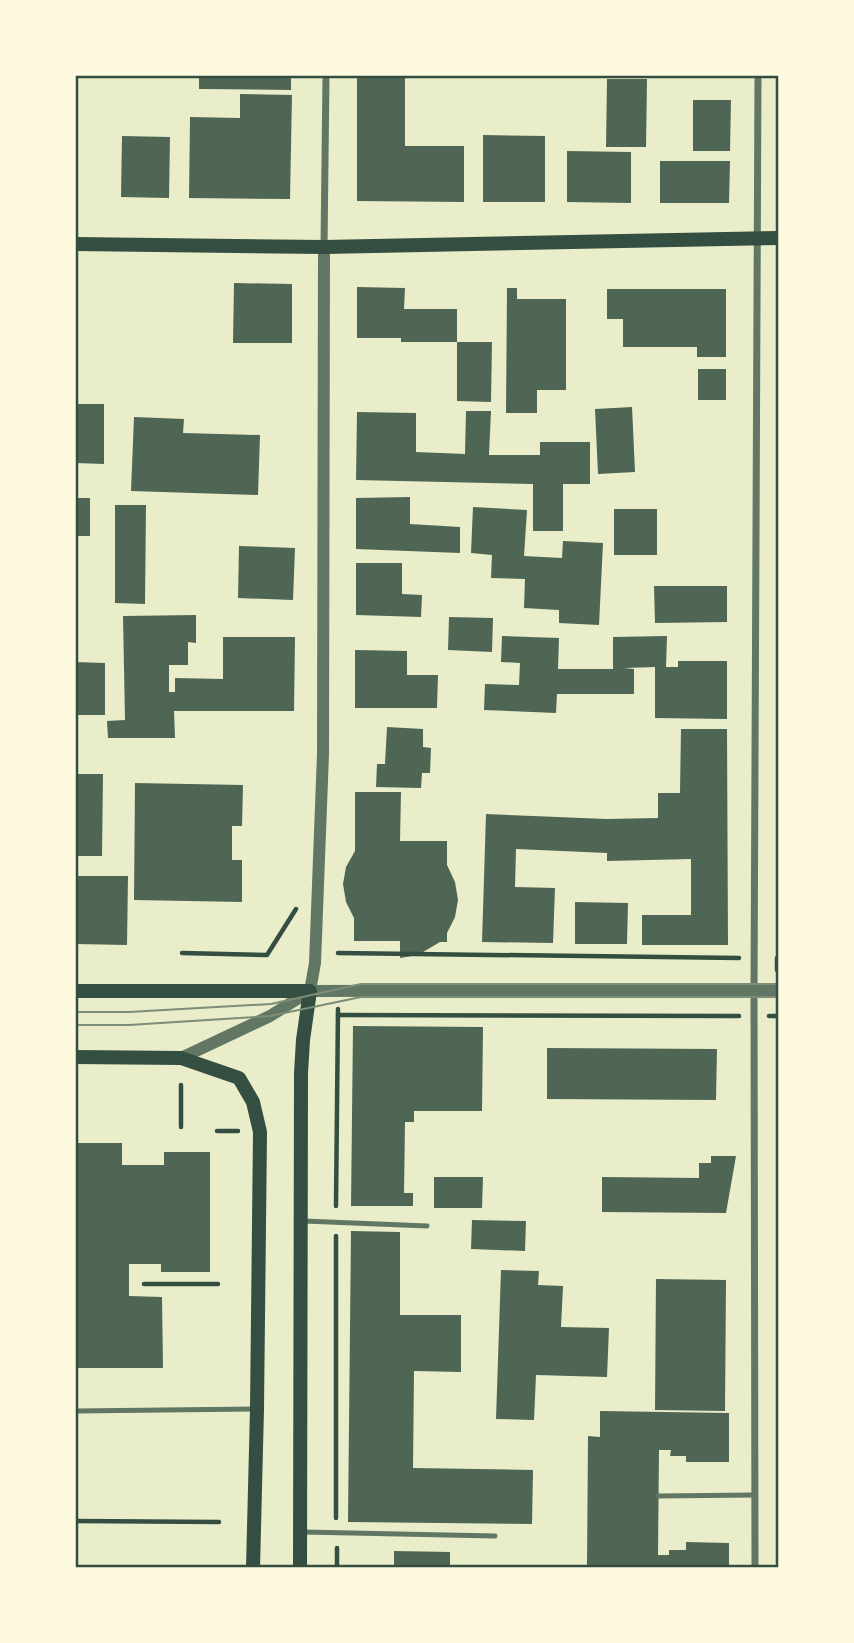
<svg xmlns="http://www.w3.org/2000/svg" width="854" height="1643" font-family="'Playfair Display',serif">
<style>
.building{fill:#4f6655}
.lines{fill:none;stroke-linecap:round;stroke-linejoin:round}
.path{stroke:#344e41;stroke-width:4.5}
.service{stroke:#617663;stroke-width:5}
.minor{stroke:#617663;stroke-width:7}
.tertiary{stroke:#617663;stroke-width:12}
.secondary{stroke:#344e41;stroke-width:14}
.tram{stroke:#7c8e77;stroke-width:2}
.neatline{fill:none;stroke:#344e41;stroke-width:2.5}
</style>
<rect width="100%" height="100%" fill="#e9edc9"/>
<g class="building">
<polygon points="199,75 291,75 291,90 199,89"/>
<polygon points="357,75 405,75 405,146 464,146 464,202 357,201"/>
<polygon points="607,79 647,79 646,147 606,147"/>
<polygon points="240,94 292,95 290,199 189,198 190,117 240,118"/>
<polygon points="693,100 731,100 730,151 693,151"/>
<polygon points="483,135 545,136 545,202 483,202"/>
<polygon points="122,136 170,137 169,198 121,197"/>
<polygon points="567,151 631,152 631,203 567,202"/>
<polygon points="660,161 730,161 729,203 660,203"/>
<polygon points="234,283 292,284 292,343 233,343"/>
<polygon points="357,287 405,288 404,309 457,309 457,342 401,342 401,338 357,338"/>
<polygon points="507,288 517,288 517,299 566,299 566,390 537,390 537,413 506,413"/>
<polygon points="607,289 726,289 726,357 697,357 697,347 623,347 623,319 607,319"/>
<polygon points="457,342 492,342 491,402 457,401"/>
<rect x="698" y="369" width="28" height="31"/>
<polygon points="75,404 104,404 104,464 75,463"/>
<polygon points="632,407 635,472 598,474 595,409"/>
<polygon points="466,411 491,411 489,455 540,455 540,442 590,442 590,484 563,484 563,531 533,531 533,484 356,480 357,412 416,413 416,452 465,454"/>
<polygon points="134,417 184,419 183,433 260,435 258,495 131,491"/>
<polygon points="410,497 410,524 460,527 460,553 356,549 356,498"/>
<rect x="75" y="498" width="15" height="38"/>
<polygon points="115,505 146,505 145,604 115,603"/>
<polygon points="473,507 527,510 524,556 562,558 563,541 603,543 599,625 559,623 559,610 524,608 525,579 491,578 492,555 471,553"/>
<rect x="614" y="509" width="43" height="46"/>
<polygon points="239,546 295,548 293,600 238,598"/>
<polygon points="356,563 402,563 402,594 422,595 421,617 356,615"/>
<polygon points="654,586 727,586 727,622 655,623"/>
<polygon points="196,615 196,643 188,642 188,665 169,665 169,692 175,692 175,678 223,679 223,637 295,637 294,711 174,711 175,738 108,738 107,721 125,720 123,616"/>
<polygon points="449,617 493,618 492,652 448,650"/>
<polygon points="502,636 559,638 558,669 613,669 613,637 667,636 666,667 678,667 678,661 727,661 727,719 655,718 655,667 624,668 634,669 634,694 557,694 556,713 484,710 485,684 519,685 520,663 501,662"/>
<polygon points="355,650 407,651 407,675 438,675 437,708 355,708"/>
<polygon points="75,662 105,663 105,715 75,715"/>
<polygon points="387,727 423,729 423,747 431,748 430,773 422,773 421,788 376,787 377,764 385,764"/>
<polygon points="681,729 727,729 728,945 642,945 642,915 691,915 691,859 607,861 607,853 516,849 515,887 555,888 553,943 482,942 486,814 606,819 658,818 658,793 680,793"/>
<polygon points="75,774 103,774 102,856 75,856"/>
<polygon points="135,783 243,785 242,826 232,826 232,860 242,860 242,902 134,900"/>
<polygon points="355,792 401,792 400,841 447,841 447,865 455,882 458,900 455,917 447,933 447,942 440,942 418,955 400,958 400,941 354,941 354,918 346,902 343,884 346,867 355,851"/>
<polygon points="75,876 128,876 127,945 75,944"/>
<polygon points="575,902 628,903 627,944 575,944"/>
<polygon points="353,1026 483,1027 482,1111 414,1111 414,1122 405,1122 404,1193 413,1193 413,1206 351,1206"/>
<polygon points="547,1048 717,1049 716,1100 547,1099"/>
<polygon points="75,1143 122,1143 122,1165 164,1165 164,1152 210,1152 210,1272 161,1272 161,1264 129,1264 129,1296 162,1297 163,1368 75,1368"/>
<polygon points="711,1156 736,1156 726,1213 602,1212 602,1177 699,1178 699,1163 711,1163"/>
<polygon points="434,1177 483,1177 482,1208 434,1208"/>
<polygon points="472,1220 526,1221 525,1251 471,1249"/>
<polygon points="351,1231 400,1232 400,1315 461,1315 461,1372 414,1371 413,1468 533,1470 532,1524 348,1522"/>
<polygon points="501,1270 539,1271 538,1285 563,1286 561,1327 609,1328 607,1377 536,1375 534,1420 496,1419"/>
<polygon points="656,1279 726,1280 725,1411 655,1410"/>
<polygon points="600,1411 729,1413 729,1462 686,1462 686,1456 670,1456 671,1450 659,1450 658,1555 669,1555 669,1550 686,1550 686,1542 729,1543 729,1568 587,1568 588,1436 600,1437"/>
<polygon points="394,1551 450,1552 450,1568 394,1568"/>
</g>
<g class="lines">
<g class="path">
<polyline points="182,953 267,955 296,909"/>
<polyline points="338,953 739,958"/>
<polyline points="777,970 777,958"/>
<polyline points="338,1015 739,1016"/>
<polyline points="769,1016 779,1016"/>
<polyline points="181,1127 181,1085"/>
<polyline points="217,1131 238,1131"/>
<polyline points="336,1206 338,1009"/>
<polyline points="336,1236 336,1518"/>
<polyline points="144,1284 218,1284"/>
<polyline points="75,1521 219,1522"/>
<polyline points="337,1548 337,1568"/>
</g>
<g class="service">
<polyline points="304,1221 427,1226"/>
<polyline points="75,1411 254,1409"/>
<polyline points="658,1496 755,1495"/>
<polyline points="303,1532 495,1536"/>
</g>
<g class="minor">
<polyline points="324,247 326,75"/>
<polyline points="755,1568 754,990 758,75"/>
</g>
<g class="tertiary">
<polyline points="310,991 315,963 323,754 324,247"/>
<polyline points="310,991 779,990"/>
<polyline points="181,1058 270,1016 310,991"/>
</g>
<g class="secondary">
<polyline points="75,244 324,247 779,238"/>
<polyline points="75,991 310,991 303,1040 301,1073 300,1568"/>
<polyline points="75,1057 181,1058 239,1078 253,1102 260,1132 257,1409 253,1568"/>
</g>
<g class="tram">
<polyline points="75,1012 129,1012 271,1004 361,984 779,984"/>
<polyline points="75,1025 129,1025 270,1016 361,997 779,997"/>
</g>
</g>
<rect width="854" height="1643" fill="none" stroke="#fefae0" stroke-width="154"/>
<rect x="77" y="77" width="700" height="1489" class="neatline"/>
</svg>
